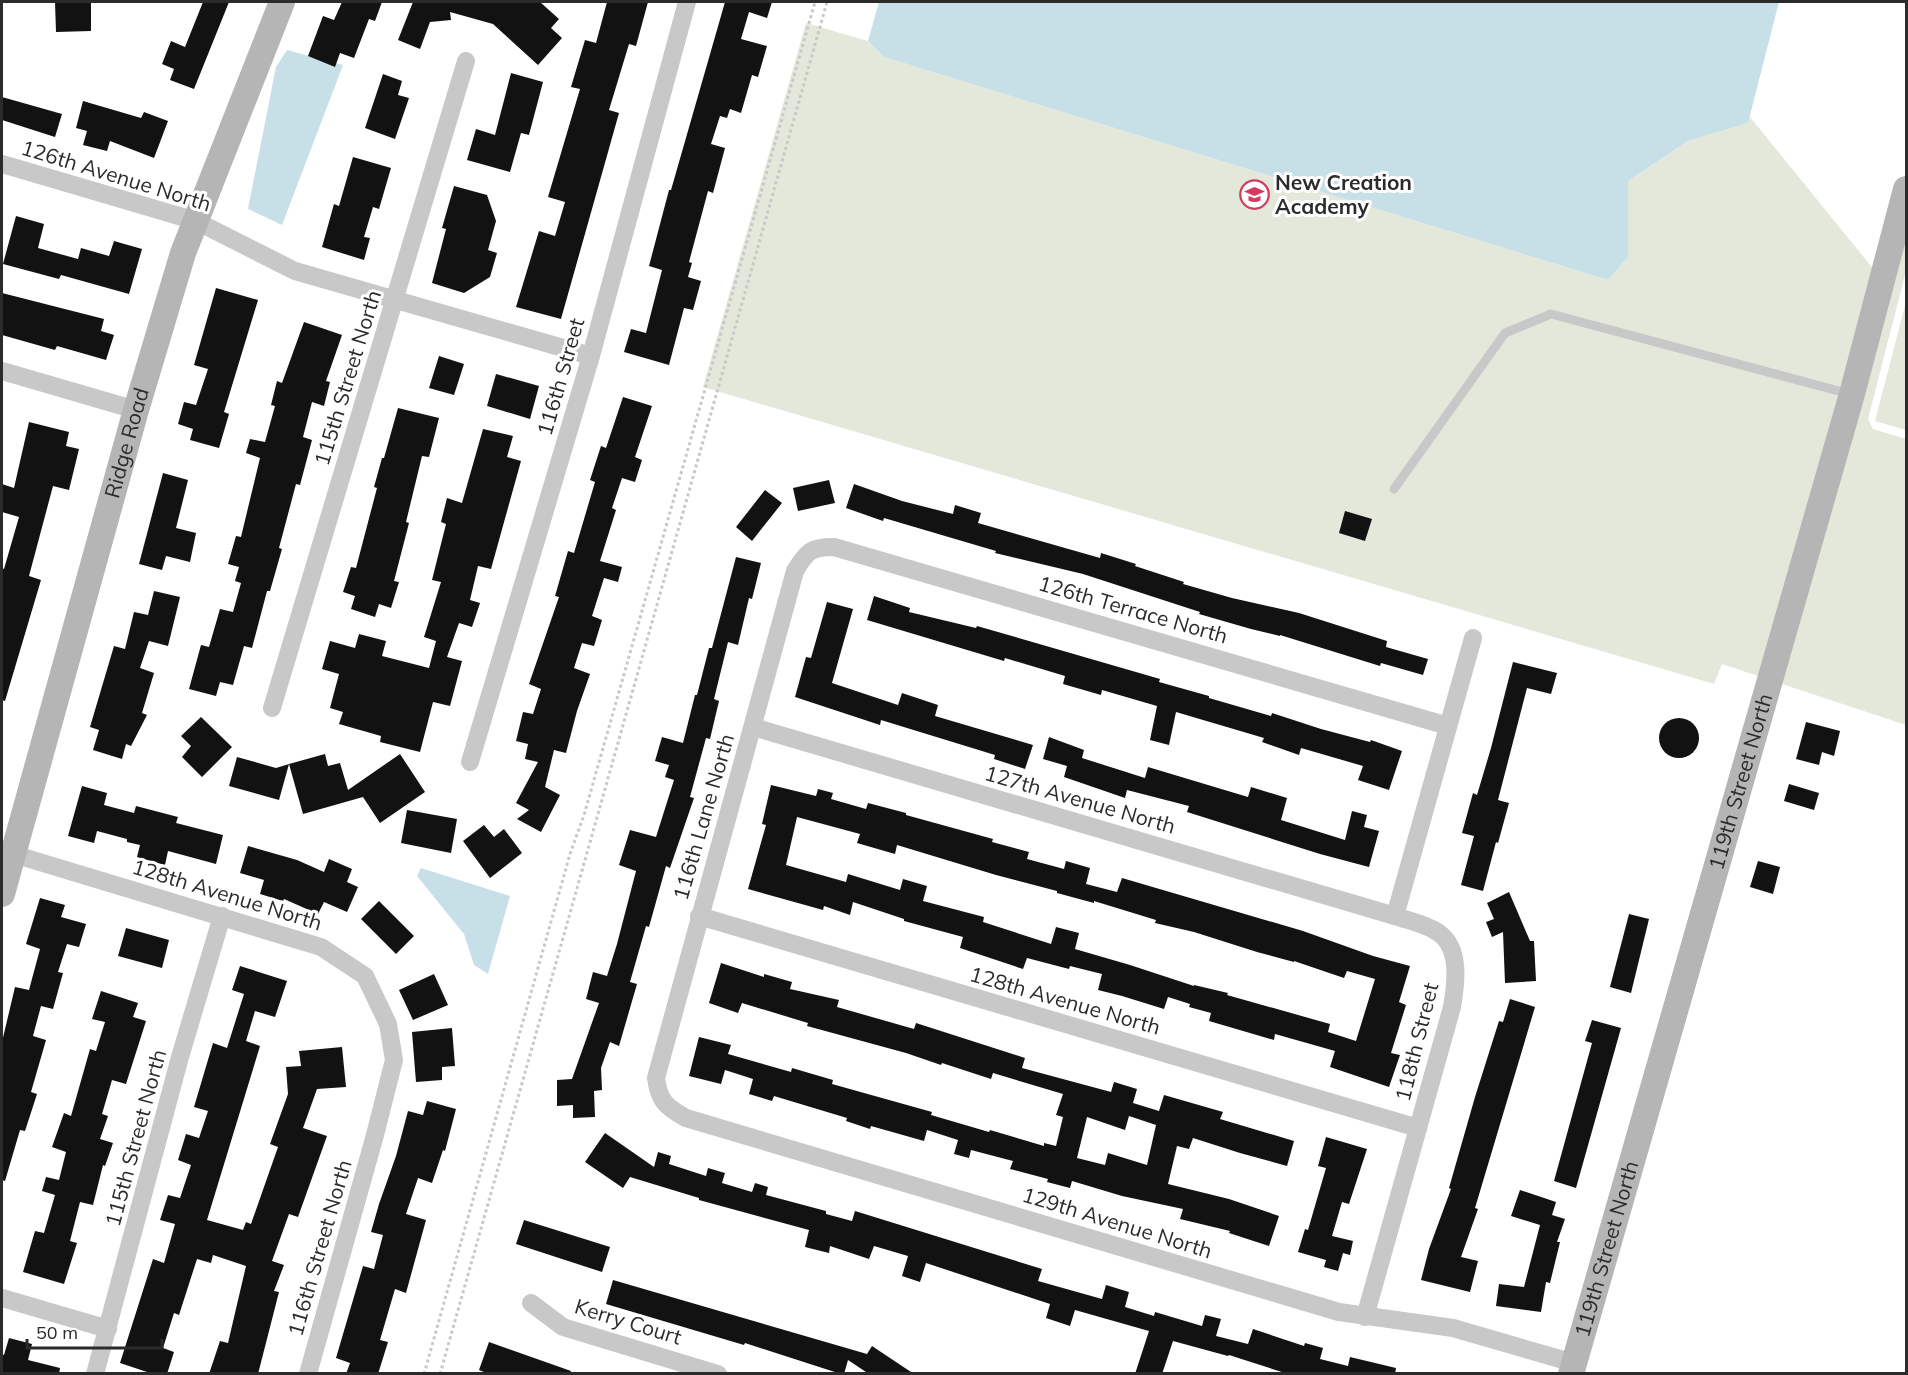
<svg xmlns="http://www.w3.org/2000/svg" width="1908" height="1375" font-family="Mulish,sans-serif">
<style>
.green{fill:#e4e8da}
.water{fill:#c7dfe7}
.building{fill:#121212;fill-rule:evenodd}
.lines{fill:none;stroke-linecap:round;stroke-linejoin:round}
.path{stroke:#c8c8c8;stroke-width:3;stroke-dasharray:3 3;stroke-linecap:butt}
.lane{stroke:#c8c8c8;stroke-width:9}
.street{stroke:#c8c8c8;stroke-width:18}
.secondary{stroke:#b5b5b5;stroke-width:26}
.labels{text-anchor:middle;stroke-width:6;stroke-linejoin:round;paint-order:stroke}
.street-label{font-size:21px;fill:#2b2b2b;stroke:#fff}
.poi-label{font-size:21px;font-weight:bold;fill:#2b2b2b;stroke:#fff;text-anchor:start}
</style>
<rect width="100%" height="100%" fill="#fff"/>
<g class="green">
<polygon points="806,23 868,41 884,57 1608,280 1628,257 1628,181 1688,141 1748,123 1750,117 1875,271 1761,677 1722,664 1714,684 703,387"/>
<polygon points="1906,226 1906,271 1868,419 1873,429 1906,439 1906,725 1779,683"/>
<polygon points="1906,302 1906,430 1875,421"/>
</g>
<g class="water">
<polygon points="879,2 1779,2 1748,123 1688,141 1628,181 1628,257 1608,280 884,57 868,41"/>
<polygon points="287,50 343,65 282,225 248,209 276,67"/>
<polygon points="421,868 510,896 488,974 474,965 464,934 417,876"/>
</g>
<g class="building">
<polygon points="55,2 91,2 91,31 56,32"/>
<polygon points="203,2 229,2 194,89 170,80 174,69 162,64 171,41 185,47"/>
<polygon points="342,2 382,2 375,21 369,19 354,58 340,53 335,67 308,56 323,16 334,20"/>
<polygon points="413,2 540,2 559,19 551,28 562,38 538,65 493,24 450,12 451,20 430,22 420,49 398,40"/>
<polygon points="607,2 648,2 636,46 629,44 609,110 619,113 561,319 516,307 539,231 555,236 565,202 548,197 580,89 571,87 585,40 596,43"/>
<polygon points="725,2 772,2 767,18 749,12 741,39 767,46 758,77 752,75 741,113 730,109 727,118 720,116 711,144 725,148 713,193 708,191 689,262 692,263 688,277 701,281 693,310 684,308 669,365 624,352 631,329 646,333 662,270 649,266 669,190 671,190"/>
<polygon points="511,73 543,82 529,135 521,133 510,172 467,160 476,129 495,135"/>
<polygon points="383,74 402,81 398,95 409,98 395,139 365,128"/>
<polygon points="2,97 62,114 55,137 2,120"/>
<polygon points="83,101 141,118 144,112 168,121 154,158 110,141 107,151 83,145 87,131 76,128"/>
<polygon points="353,157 391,168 379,209 373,207 364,237 370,238 364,260 322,247 334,204 339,206"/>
<polygon points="454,186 487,195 496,221 488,250 497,253 490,277 464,293 432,283 446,229 442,228"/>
<polygon points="16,216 44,224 38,248 78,259 81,248 109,256 114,241 142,249 129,294 61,275 59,279 3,264"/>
<polygon points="216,288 258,300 224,412 229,414 219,448 190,440 193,429 178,424 184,402 196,405 208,369 194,365"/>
<polygon points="2,293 104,319 101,331 114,335 106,360 57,346 55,350 2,335"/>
<polygon points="304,322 342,335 326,381 330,382 324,406 312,402 303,437 312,440 300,485 296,484 279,548 282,549 270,591 267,591 252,648 244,646 233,685 220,682 216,696 189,689 201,645 209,647 220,609 233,612 241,583 235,581 239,567 228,564 236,536 241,537 260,458 246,453 250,439 265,442 275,406 271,405 277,381 282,383"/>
<polygon points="439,356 464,364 454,395 429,388"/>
<polygon points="496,374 539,386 530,419 487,406"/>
<polygon points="623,397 652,406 635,457 642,460 635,482 622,478 612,508 616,510 600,561 622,567 618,582 604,578 592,616 602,620 594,646 582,643 574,668 590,674 577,711 566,753 554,750 545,787 560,795 541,832 517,819 529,810 516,803 538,762 525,759 528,744 516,741 523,712 533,714 541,689 529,684 559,597 555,596 568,551 574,553 595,482 590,480 601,446 606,448"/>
<polygon points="398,408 439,418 429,457 422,456 406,522 409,523 394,581 399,582 391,608 379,604 375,617 351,609 355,596 343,592 351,567 356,568 377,488 374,487 382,458 384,458"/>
<polygon points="29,422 69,432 66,446 79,449 69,490 53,486 29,576 41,580 5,701 2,700 2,568 4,569 19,517 2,512 2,484 14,488"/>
<polygon points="483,429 513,436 507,457 521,461 491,569 478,566 470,600 480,603 472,627 459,623 447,657 462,661 450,706 433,702 420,752 380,742 381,736 339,724 343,712 330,708 339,674 322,669 330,641 355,648 359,634 386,641 382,656 429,668 436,641 424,637 441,582 432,580 446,524 441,522 447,498 462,503"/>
<polygon points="163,473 188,480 176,528 196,533 190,562 166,556 162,570 139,564"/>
<polygon points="829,480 835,503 798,511 793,488"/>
<polygon points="854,484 902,501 953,514 955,505 981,513 978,523 1100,558 1101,553 1136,564 1135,566 1184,582 1183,584 1232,598 1299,613 1387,641 1386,647 1428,659 1423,675 1381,663 1380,666 1280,635 1280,636 1251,629 1199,614 1200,612 1083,574 995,553 996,551 884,518 883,521 846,508"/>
<polygon points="765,490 782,503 752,541 736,527"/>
<polygon points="1345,511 1372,519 1365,541 1339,533"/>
<polygon points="736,557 761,563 752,599 749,598 738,645 728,642 714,699 719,701 710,739 706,738 690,797 694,798 670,868 666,866 649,927 646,926 630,982 637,984 619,1046 610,1042 601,1068 602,1090 594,1091 595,1117 573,1118 573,1105 557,1106 557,1080 572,1079 599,1003 586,999 593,972 607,976 617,944 636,871 619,865 630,830 656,837 674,780 665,777 669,765 655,761 662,737 683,743 695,695 697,695 709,648 712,648"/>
<polygon points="154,591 180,597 168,646 149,641 140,668 154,673 142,713 147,715 131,746 126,744 122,759 93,750 99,730 90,727 114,646 125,649 134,612 148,615"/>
<polygon points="874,596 910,608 909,612 976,628 977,626 1160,679 1159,682 1209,696 1209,698 1271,716 1272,713 1321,729 1370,742 1371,740 1402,751 1389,790 1358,780 1363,766 1301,748 1299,755 1262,742 1264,738 1176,712 1169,745 1150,740 1157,706 1102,690 1101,695 1063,684 1065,676 1005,658 1004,661 867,620"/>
<polygon points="827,602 853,609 832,683 898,705 902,693 938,705 935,716 1033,745 1025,769 994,759 995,755 881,720 880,725 795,697 806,657 811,658"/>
<polygon points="1513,662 1557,673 1551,694 1527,688 1498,800 1509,803 1498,843 1496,842 1483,891 1461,885 1474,836 1462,833 1473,793 1477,795 1491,748"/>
<polygon points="201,717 232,747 202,777 182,757 191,746 181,736"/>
<circle cx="1679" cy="738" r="20"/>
<polygon points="1806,722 1840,731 1834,756 1822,752 1819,765 1796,759"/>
<polygon points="1049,737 1084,750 1082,758 1145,778 1148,767 1248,797 1251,787 1287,798 1281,820 1345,840 1352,811 1367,815 1364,827 1379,831 1369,867 1320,854 1187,812 1189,806 1127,790 1125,798 1064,777 1067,766 1043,759"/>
<polygon points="325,754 328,766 340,763 348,790 400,754 425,792 380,823 363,797 303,814 289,764"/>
<polygon points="237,757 276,768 289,764 279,800 229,786"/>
<polygon points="1789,784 1819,793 1814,810 1784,801"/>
<path d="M 771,785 L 816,796 L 818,789 L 833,793 L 831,799 L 866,809 L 868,803 L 906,813 L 906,815 L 993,839 L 992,842 L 1029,852 L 1027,859 L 1064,869 L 1066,861 L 1090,868 L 1086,884 L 1117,892 L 1122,878 L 1303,931 L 1373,956 L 1410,966 L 1399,1002 L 1406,1005 L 1391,1053 L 1400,1055 L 1389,1087 L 1330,1067 L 1335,1051 L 1275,1034 L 1274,1040 L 1209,1021 L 1211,1013 L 1189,1007 L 1190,1004 L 1168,997 L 1164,1009 L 1122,996 L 1098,990 L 1102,974 L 1070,966 L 1069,969 L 1027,958 L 1023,969 L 960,948 L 963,937 L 904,921 L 904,919 L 853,902 L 850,915 L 824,906 L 823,910 L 748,889 L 766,825 L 762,824 ZM 797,817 L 860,834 L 857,843 L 895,854 L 897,845 L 996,875 L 1057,891 L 1057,893 L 1094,903 L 1094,901 L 1156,920 L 1155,923 L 1194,932 L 1257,952 L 1294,962 L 1294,961 L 1344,978 L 1347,971 L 1375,979 L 1356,1041 L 1328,1032 L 1330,1024 L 1227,995 L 1228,993 L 1194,985 L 1194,986 L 1130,965 L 1075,949 L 1079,933 L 1056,927 L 1051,944 L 983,922 L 984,917 L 923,901 L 927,886 L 903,879 L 900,890 L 848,874 L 846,882 L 786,865 Z"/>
<polygon points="82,786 107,793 104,805 134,813 136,806 178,817 176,823 223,835 216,864 168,851 165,865 137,857 140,845 127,842 127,839 97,831 94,843 68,836"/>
<polygon points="407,810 457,819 451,853 401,843"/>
<polygon points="484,825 494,837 504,829 522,853 490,878 463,841"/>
<polygon points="248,846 297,860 324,872 329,859 352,869 347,882 358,887 347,912 324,902 318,914 284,899 283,901 260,894 264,880 240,873"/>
<polygon points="1758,861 1780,867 1773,894 1750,887"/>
<polygon points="1509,892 1530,941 1534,941 1536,981 1505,983 1503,932 1492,937 1486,922 1494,919 1487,903"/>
<polygon points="40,898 65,905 61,917 86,924 79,947 67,944 58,972 63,973 53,1009 41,1006 33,1036 46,1040 31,1092 37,1094 25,1131 20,1130 5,1181 2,1180 2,1042 15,987 29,990 40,949 26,944"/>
<polygon points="379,901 414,936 396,954 361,919"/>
<polygon points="1629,914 1649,919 1631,993 1610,987"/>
<polygon points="126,928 169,940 162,968 118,956"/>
<path d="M 721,963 L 764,977 L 764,974 L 792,982 L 790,989 L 839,1000 L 837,1007 L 914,1029 L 916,1023 L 1025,1058 L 1022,1068 L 1111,1092 L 1114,1082 L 1137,1089 L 1133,1103 L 1159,1111 L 1164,1095 L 1223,1112 L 1220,1119 L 1294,1141 L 1287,1166 L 1240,1153 L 1193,1138 L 1189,1149 L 1177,1146 L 1168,1184 L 1229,1199 L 1279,1216 L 1269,1246 L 1229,1233 L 1230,1231 L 1180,1219 L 1183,1209 L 1122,1196 L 1072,1181 L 1070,1188 L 1047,1182 L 1048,1179 L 1010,1169 L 1013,1161 L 971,1150 L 969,1158 L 954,1154 L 958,1140 L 927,1130 L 924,1141 L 871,1126 L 870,1129 L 846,1121 L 847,1118 L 774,1096 L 772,1101 L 749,1094 L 753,1079 L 725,1070 L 721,1084 L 689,1076 L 699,1037 L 731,1045 L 728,1054 L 791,1072 L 792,1068 L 833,1080 L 832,1084 L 932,1112 L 931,1115 L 989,1132 L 990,1130 L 1044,1146 L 1044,1143 L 1056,1146 L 1063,1117 L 1056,1115 L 1063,1094 L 993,1073 L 991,1079 L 942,1063 L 941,1065 L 906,1053 L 807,1026 L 808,1023 L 742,1003 L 738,1013 L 709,1003 ZM 1129,1116 L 1156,1125 L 1147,1165 L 1108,1153 L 1105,1165 L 1077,1158 L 1087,1117 L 1125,1130 Z"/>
<polygon points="240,966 287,981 275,1017 255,1011 246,1041 260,1046 207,1220 243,1230 246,1222 251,1224 278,1147 270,1144 288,1094 286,1067 301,1066 299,1051 342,1047 346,1087 317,1089 303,1128 327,1136 298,1217 289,1214 272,1261 284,1265 274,1291 279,1292 258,1374 209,1374 220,1341 228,1343 246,1266 213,1255 211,1263 197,1259 179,1315 174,1313 163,1348 174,1352 167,1374 153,1374 120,1363 153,1259 164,1263 175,1224 160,1220 168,1195 180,1198 191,1165 178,1160 186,1134 199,1138 208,1111 194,1107 213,1043 227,1048 244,994 232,990"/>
<polygon points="434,974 448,1005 413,1020 399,990"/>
<polygon points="101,991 138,1003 133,1017 146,1021 126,1084 112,1080 102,1114 108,1116 100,1139 113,1143 105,1166 103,1165 93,1205 80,1202 70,1241 77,1243 64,1284 23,1272 35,1231 44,1233 55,1195 42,1191 46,1177 59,1180 66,1152 52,1147 64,1113 71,1116 90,1049 96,1051 105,1022 92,1019"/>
<polygon points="1510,999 1535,1007 1475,1208 1478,1209 1461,1257 1478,1261 1470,1292 1421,1280 1429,1249 1451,1189 1449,1188 1475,1097 1499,1021 1503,1022"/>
<polygon points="1592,1020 1621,1028 1576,1188 1554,1181 1592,1043 1585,1041"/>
<polygon points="452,1028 455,1066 442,1067 442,1080 416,1082 412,1032"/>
<polygon points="427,1101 456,1109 445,1151 443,1150 432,1183 418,1178 406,1214 426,1220 406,1293 395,1289 380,1340 388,1342 378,1374 346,1374 350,1363 336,1358 363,1266 374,1269 383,1235 371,1232 379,1204 396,1156 408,1111 423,1115"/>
<polygon points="605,1133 654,1167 658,1152 671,1156 669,1164 706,1176 708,1168 725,1173 722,1183 752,1192 755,1183 768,1187 766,1195 826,1211 826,1214 852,1221 855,1211 1042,1269 1038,1281 1102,1299 1106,1285 1129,1292 1125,1307 1154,1316 1155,1312 1202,1326 1205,1315 1221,1319 1216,1336 1248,1344 1253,1329 1304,1346 1305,1343 1323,1348 1320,1359 1348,1366 1350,1357 1396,1368 1395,1374 1288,1374 1229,1355 1228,1356 1173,1341 1162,1374 1135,1374 1149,1331 1075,1310 1070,1326 1046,1318 1050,1304 926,1263 920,1282 902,1276 908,1256 874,1246 869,1259 830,1246 829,1253 805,1247 809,1230 699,1200 699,1198 630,1177 623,1188 585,1162"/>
<polygon points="1326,1137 1367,1149 1349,1204 1342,1202 1332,1236 1353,1241 1350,1255 1343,1253 1338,1271 1324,1267 1326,1260 1298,1252 1305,1229 1308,1230 1326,1168 1318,1166"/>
<polygon points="1520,1190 1556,1202 1552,1215 1565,1219 1557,1242 1560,1242 1550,1283 1546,1282 1541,1312 1496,1306 1499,1284 1524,1287 1540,1225 1511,1216"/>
<polygon points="524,1220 610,1247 602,1272 516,1244"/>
<polygon points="613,1280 867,1354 872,1346 914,1374 869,1374 848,1360 844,1374 841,1374 745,1343 744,1345 606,1304"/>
<polygon points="9,1338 32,1344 28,1360 60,1368 59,1374 2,1374 2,1354 4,1355"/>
<polygon points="489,1342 571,1371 570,1374 489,1374 479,1370"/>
</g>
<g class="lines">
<g class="path">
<polyline points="424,1374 570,854 584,815 815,2"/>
<polyline points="440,1374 827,2"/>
</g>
<polyline class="lane" points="1394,489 1505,333 1551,314 1850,394"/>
<g class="street">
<polyline points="2,164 196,221 295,271 591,356"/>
<polyline points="2,371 136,410"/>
<polyline points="272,708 466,61"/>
<path d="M 1448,726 L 834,547 C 811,547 807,551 795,571 L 656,1078 C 659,1101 666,1107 686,1118 L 1339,1312 L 1453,1328 L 1574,1363"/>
<polyline points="753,727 1395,916"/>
<polyline points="470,762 591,356 687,2"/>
<polyline points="13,854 321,947 365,976 388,1024 394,1060 375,1135 308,1374"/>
<polyline points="699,916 1418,1128"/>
<polyline points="2,1298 108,1329"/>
<polyline points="531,1303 563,1327 718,1374"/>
<path d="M 1365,1317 L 1452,1007 C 1456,984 1461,949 1439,933 C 1426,924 1409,921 1395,916 L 1473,638"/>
<polyline points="95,1374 180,1057 222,916"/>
</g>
<g class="secondary">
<path id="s1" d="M 2,894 L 136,410 L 183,253 L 282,2"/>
<path id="s2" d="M 1571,1374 L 1852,394 L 1906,189"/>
</g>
</g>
<defs>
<symbol id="school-ring" viewBox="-11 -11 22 22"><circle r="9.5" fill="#fff" stroke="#d43c5d" stroke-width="1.5"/><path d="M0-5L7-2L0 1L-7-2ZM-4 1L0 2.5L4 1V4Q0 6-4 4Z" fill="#d43c5d"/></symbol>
</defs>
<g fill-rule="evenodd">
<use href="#school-ring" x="1238" y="178" width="33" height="33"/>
</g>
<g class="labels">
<g class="street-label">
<text transform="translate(116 176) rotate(17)" y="7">126th Avenue North</text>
<text transform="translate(561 377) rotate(-74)" y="7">116th Street</text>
<text transform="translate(348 378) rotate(-73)" y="7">115th Street North</text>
<text dy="7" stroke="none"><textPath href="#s1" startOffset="468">Ridge Road</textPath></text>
<text transform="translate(1133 610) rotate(16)" y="7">126th Terrace North</text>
<text dy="7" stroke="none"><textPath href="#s2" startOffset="616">119th Street North</textPath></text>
<text transform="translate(1080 800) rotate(16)" y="7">127th Avenue North</text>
<text transform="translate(704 817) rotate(-74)" y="7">116th Lane North</text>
<text transform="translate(227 895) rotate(17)" y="7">128th Avenue North</text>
<text transform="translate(1065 1001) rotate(16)" y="7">128th Avenue North</text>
<text transform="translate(1417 1042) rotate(-76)" y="7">118th Street</text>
<text transform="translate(136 1138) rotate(-75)" y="7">115th Street North</text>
<text transform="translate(1117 1223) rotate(17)" y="7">129th Avenue North</text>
<text transform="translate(320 1248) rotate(-74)" y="7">116th Street North</text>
<text dy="7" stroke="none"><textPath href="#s2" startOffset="130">119th Street North</textPath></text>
<text transform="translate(628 1322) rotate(17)" y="7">Kerry Court</text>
</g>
<g class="poi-label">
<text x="1275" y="190">New Creation<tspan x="1275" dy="24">Academy</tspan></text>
</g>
</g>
<rect width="1908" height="1375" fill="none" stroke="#2b2b2b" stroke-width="6"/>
<path d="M27 1339v9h135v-9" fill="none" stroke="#2b2b2b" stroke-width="3"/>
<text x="36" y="1339" font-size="18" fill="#2b2b2b" stroke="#ffffff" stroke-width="4.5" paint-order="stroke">50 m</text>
</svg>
